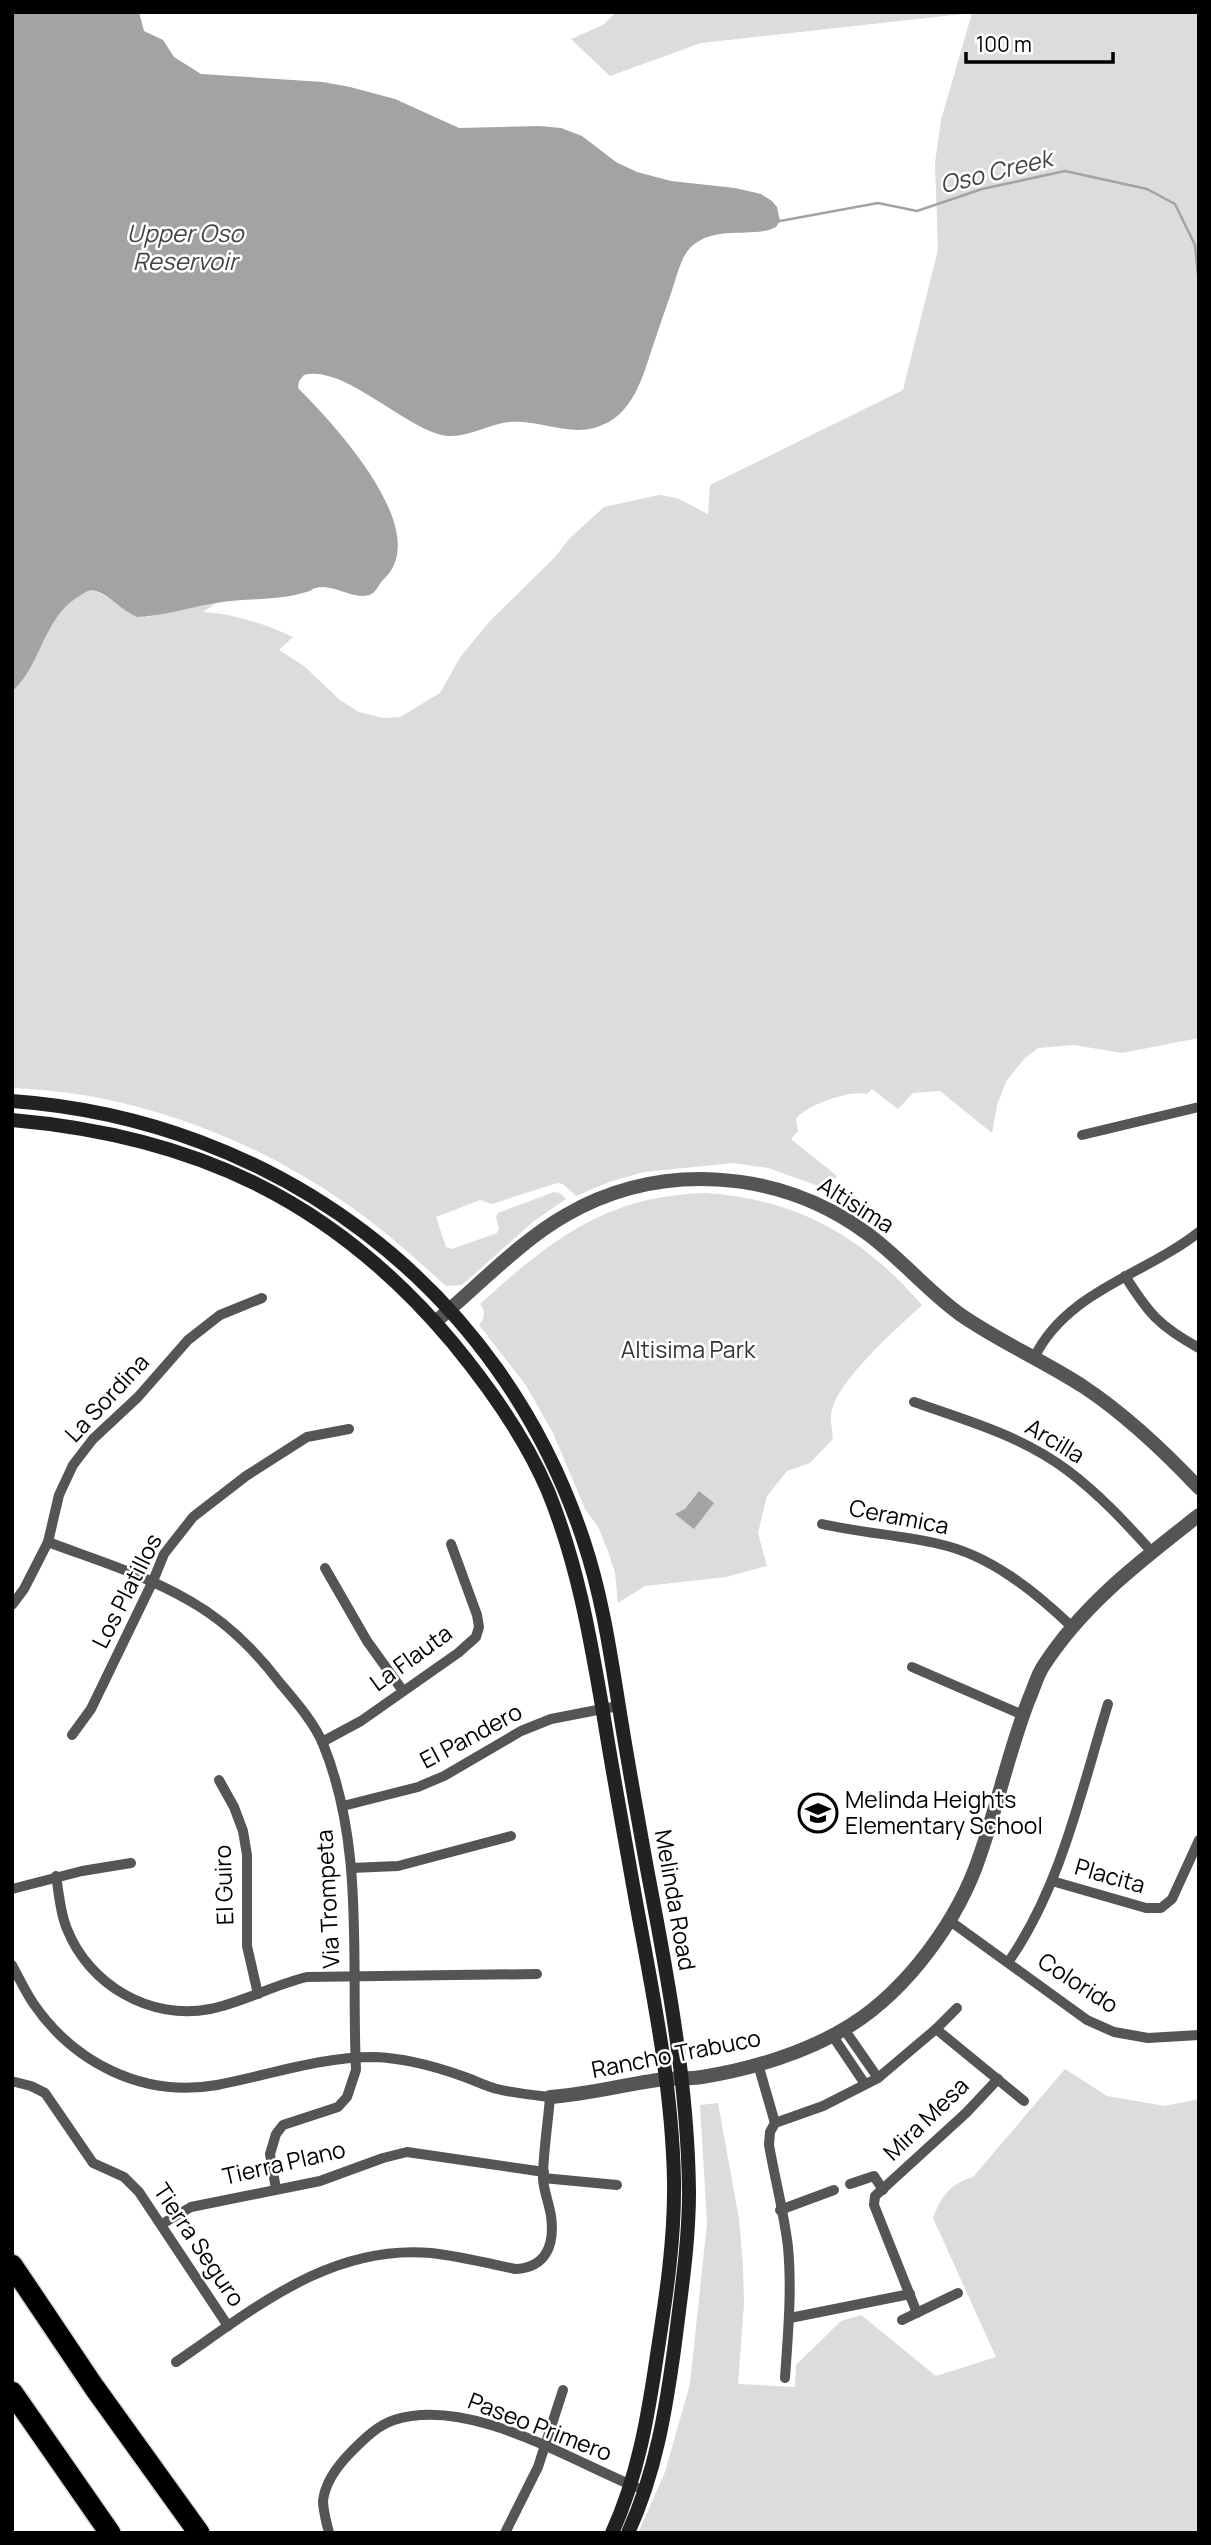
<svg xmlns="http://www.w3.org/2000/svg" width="1211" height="2545" font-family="Manrope,sans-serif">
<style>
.green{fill:#dcdcdc}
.water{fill:#a3a3a3}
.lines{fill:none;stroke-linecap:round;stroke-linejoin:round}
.stream{stroke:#a3a3a3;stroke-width:2.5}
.motorway-casing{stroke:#dbdbdb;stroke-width:24}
.minor{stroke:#555;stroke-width:10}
.tertiary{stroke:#555;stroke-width:14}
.secondary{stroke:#222;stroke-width:14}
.motorway{stroke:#000;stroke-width:21}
.labels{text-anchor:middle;stroke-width:5;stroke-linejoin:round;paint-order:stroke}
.street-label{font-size:23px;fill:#000;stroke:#fff}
.park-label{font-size:23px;fill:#333;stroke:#fff}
.poi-label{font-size:23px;fill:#000;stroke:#fff;text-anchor:start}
.water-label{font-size:24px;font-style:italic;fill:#444;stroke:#fff}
</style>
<rect width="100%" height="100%" fill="#fff"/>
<g class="green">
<path d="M 616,12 L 1199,12 L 1199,1038 L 1122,1053 L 1074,1045 L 1038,1048 L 1025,1058 L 1007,1080 L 997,1105 L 992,1133 L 940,1091 L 913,1093 L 898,1109 L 872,1089 L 867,1094 C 850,1090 806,1105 796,1119 L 798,1131 L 791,1139 L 837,1176 L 827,1189 L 768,1168 L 734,1163 L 644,1172 L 609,1182 L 576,1196 L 563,1184 L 557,1183 L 492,1204 L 480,1200 L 436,1217 L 446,1247 L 452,1249 L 497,1233 L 499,1229 L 496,1217 L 498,1213 L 554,1192 L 560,1193 L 566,1199 L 534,1221 L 462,1285 L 446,1286 C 415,1258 385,1231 351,1207 C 254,1138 132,1092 12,1088 L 12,692 C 39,660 49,602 93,590 L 147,617 L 218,602 L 203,612 C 234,614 265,624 293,637 L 279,650 L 304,666 L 340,700 L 359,712 L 383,718 L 400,717 L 440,693 L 461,656 L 490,621 L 555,557 L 569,539 L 604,507 L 659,495 L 677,498 L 708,514 L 710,485 L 903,390 L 938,250 L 935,163 L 941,120 L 972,13 L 701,43 L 610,76 L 571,39 L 603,25 Z"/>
<path d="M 705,1193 C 797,1199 862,1236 922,1305 C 896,1329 845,1374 833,1406 C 829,1417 832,1428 833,1439 L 810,1463 L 787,1471 L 767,1496 L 758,1533 L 767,1566 L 726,1577 L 645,1586 L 618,1603 L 615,1573 L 608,1551 L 598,1527 L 585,1509 L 553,1433 L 525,1384 L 479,1325 C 485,1318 486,1311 480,1304 C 551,1240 605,1196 705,1193 Z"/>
<path d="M 1065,2069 L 1107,2096 L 1165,2106 L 1199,2099 L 1199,2533 L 638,2533 L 665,2472 L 690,2384 L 707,2223 L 700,2105 L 718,2103 L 739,2219 L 743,2266 L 744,2303 L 738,2384 L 795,2387 L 796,2365 L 841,2321 L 861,2315 L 936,2376 L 996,2357 L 933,2218 C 941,2196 950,2184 973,2177 Z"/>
</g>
<g class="water">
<path d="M 12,12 L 139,12 L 144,31 L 163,40 L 174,57 L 201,74 L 323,82 L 350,87 L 395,99 L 459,128 L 539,126 L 561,128 L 582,136 L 616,162 L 637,172 L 671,181 L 735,188 L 761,194 L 772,201 L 777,207 L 780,221 L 776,227 L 769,230 C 743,236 714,227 692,246 C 682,255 678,272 674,284 C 668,303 661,321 655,340 C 643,374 635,417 594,428 C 567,435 538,420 510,422 C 485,424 463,442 438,434 C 398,422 342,365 304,375 L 299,381 L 298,388 C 332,422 436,532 383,580 C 378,585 376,593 369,595 C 352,600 333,583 316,588 C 308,590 315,590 306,592 C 279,601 245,598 216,603 C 190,607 164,616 137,617 C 122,611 111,596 96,591 C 90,589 86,592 81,595 C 50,612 44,647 26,675 C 22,681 17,686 12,692 Z"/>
<polygon points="699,1491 714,1503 694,1529 675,1514 685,1509"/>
</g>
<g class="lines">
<polyline class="stream" points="780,221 878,203 917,211 982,189 1065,171 1147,189 1175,204 1195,245 1199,284"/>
<defs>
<g id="motorway">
<polyline points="12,2265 94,2387 199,2533"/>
<polyline points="12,2392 110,2533"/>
</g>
</defs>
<use href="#motorway" class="motorway-casing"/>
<g class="minor">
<polyline points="1082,1135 1199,1107"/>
<path d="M 1125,1276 C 1149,1314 1159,1326 1199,1348"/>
<path d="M 1034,1358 C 1066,1291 1145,1275 1199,1232"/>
<path d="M 914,1402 C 966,1420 1022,1436 1067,1470 C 1099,1494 1125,1522 1152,1552"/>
<path d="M 822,1524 C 861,1533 901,1535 939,1544 C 990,1555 1034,1591 1071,1626"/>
<path d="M 48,1542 C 96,1560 146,1575 190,1601 C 227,1622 255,1650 280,1683 C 295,1701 314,1722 323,1744 C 365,1846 351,1962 356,2070 L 347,2097 L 338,2107 L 283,2125 L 276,2134 L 270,2154 L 276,2189"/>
<polyline points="325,1568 367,1641 403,1691"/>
<polyline points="12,1605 24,1589 48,1542 59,1495 73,1465 93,1439 138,1397 188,1340 220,1315 262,1298"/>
<polyline points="912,1667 1023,1715"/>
<polyline points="72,1735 91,1709 153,1581 164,1554 193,1517 246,1476 307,1437 349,1429"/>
<polyline points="322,1742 361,1721 458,1653 476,1637 479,1627 477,1615 451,1544"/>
<polyline points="219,1780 234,1807 243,1831 247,1855 247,1946 258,1994"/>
<polyline points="343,1806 418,1787 444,1776 521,1731 551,1719 618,1706"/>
<polyline points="351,1868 398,1866 511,1836"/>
<path d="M 56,1876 C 59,1893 60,1913 67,1929 C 89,1985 151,2021 210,2009 C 244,2002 273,1985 307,1977 L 537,1974"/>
<polyline points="1052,1881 1146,1908 1161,1908 1172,1899 1199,1840"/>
<polyline points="12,1889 82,1871 131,1863"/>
<polyline points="950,1921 1087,2020 1114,2032 1148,2038 1199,2035"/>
<path d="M 1009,1961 C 1061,1886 1081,1791 1108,1704"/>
<path d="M 12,1965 C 19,1978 25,1991 33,2003 C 74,2063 143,2098 217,2085 C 270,2075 319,2057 374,2057 C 404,2058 434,2066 462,2076 C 474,2080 485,2086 497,2089 C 514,2093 533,2095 550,2097 C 548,2124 543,2152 543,2179 C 544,2192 549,2203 551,2216 C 555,2245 546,2268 515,2269 C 487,2263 459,2256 431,2253 C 330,2244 254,2309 176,2362"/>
<polyline points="844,2029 878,2078"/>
<polyline points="936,2029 1024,2101"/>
<polyline points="832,2035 865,2084"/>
<polyline points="758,2064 775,2123"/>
<polyline points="15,2082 31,2086 45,2093 93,2163 124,2177 139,2192 228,2326"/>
<polyline points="543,2178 617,2185"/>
<polyline points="850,2184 874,2176 883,2190"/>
<polyline points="780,2210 834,2190"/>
<polyline points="162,2224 191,2207 320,2181 383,2158 407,2152 544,2172"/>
<polyline points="917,2313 874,2205 875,2196 966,2113 998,2079"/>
<polyline points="790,2318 910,2294"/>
<polyline points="902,2320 958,2293"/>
<path d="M 785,2378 C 788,2334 792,2290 788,2247 C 784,2213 775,2179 769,2145 L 770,2132 L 775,2123 L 823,2106 L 878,2078 L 936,2029 L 957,2008"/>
<path d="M 329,2533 C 327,2524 323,2511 323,2501 C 325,2482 339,2464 352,2451 C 364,2439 378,2425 394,2420 C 468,2396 568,2459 636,2487"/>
<polyline points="505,2533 538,2467 563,2390"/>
</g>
<g class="tertiary">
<path d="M 435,1322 C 476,1288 520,1241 566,1215 C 660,1161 778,1169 865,1232 C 899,1256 926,1290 961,1315 C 1000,1342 1044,1361 1084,1387 C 1126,1415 1164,1451 1199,1488"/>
<path d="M 550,2097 C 589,2094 626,2084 665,2079 C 677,2078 690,2079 702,2077 C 752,2069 808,2052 851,2025 C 908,1989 959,1919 980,1855 C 998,1804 1009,1750 1029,1699 C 1034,1688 1037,1675 1044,1665 C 1084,1603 1142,1560 1199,1515"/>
</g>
<g class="secondary">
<path d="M 12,1101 C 276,1120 501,1288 584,1542 C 602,1596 610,1651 619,1707 C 628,1763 638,1819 648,1874 C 668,1978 688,2086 689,2192 C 689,2243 681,2293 675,2343 C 666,2409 656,2472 628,2533"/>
<path d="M 12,1120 C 196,1136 334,1201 453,1343 C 490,1388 525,1437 548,1491 C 577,1562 590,1636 603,1712 C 613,1775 625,1839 636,1902 C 653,1994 672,2086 674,2180 C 675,2239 666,2297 657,2355 C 648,2416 638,2476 612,2533"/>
</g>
<use href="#motorway" class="motorway"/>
</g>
<defs>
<symbol id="school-ring" viewBox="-11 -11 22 22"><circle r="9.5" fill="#fff" stroke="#000" stroke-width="1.5"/><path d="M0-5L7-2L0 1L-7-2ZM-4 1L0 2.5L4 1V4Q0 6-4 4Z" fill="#000"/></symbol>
</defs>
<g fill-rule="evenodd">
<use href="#school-ring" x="796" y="1791" width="44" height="44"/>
</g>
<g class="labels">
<g class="street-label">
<text transform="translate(856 1205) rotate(32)" y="8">Altisima</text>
<text transform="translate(107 1398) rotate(-47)" y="8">La Sordina</text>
<text transform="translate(1055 1441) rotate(31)" y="8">Arcilla</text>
<text transform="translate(899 1517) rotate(11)" y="8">Ceramica</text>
<text transform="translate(127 1591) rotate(-63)" y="8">Los Platillos</text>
<text transform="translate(411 1658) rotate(-36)" y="8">La Flauta</text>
<text transform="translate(471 1736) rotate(-28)" y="8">El Pandero</text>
<text transform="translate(1110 1876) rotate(16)" y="8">Placita</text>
<text transform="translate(224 1885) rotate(-92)" y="8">El Guiro</text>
<text transform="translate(328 1899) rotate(-93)" y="8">Via Trompeta</text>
<text transform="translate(675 1900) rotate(80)" y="8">Melinda Road</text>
<text transform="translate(1078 1983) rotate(33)" y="8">Colorido</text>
<text transform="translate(676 2054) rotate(-11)" y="8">Rancho Trabuco</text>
<text transform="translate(926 2119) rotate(-44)" y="8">Mira Mesa</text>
<text transform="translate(284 2163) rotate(-13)" y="8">Tierra Plano</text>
<text transform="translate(199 2245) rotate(56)" y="8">Tierra Seguro</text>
<text transform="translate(540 2427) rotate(21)" y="8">Paseo Primero</text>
</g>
<g class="park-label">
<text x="688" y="1358">Altisima Park</text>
</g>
<g class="poi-label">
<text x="845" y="1808">Melinda Heights<tspan x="845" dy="26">Elementary School</tspan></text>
</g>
<g class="water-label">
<text transform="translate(996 172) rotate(-14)" y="8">Oso Creek</text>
<text x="185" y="242">Upper Oso<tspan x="185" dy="28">Reservoir</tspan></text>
</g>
</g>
<rect width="1211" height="2545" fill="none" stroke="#000000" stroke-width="28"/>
<path d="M966 52v10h147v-10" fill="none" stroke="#000000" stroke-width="3.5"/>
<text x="976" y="52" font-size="21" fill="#000000" stroke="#ffffff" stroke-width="5" paint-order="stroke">100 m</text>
</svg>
